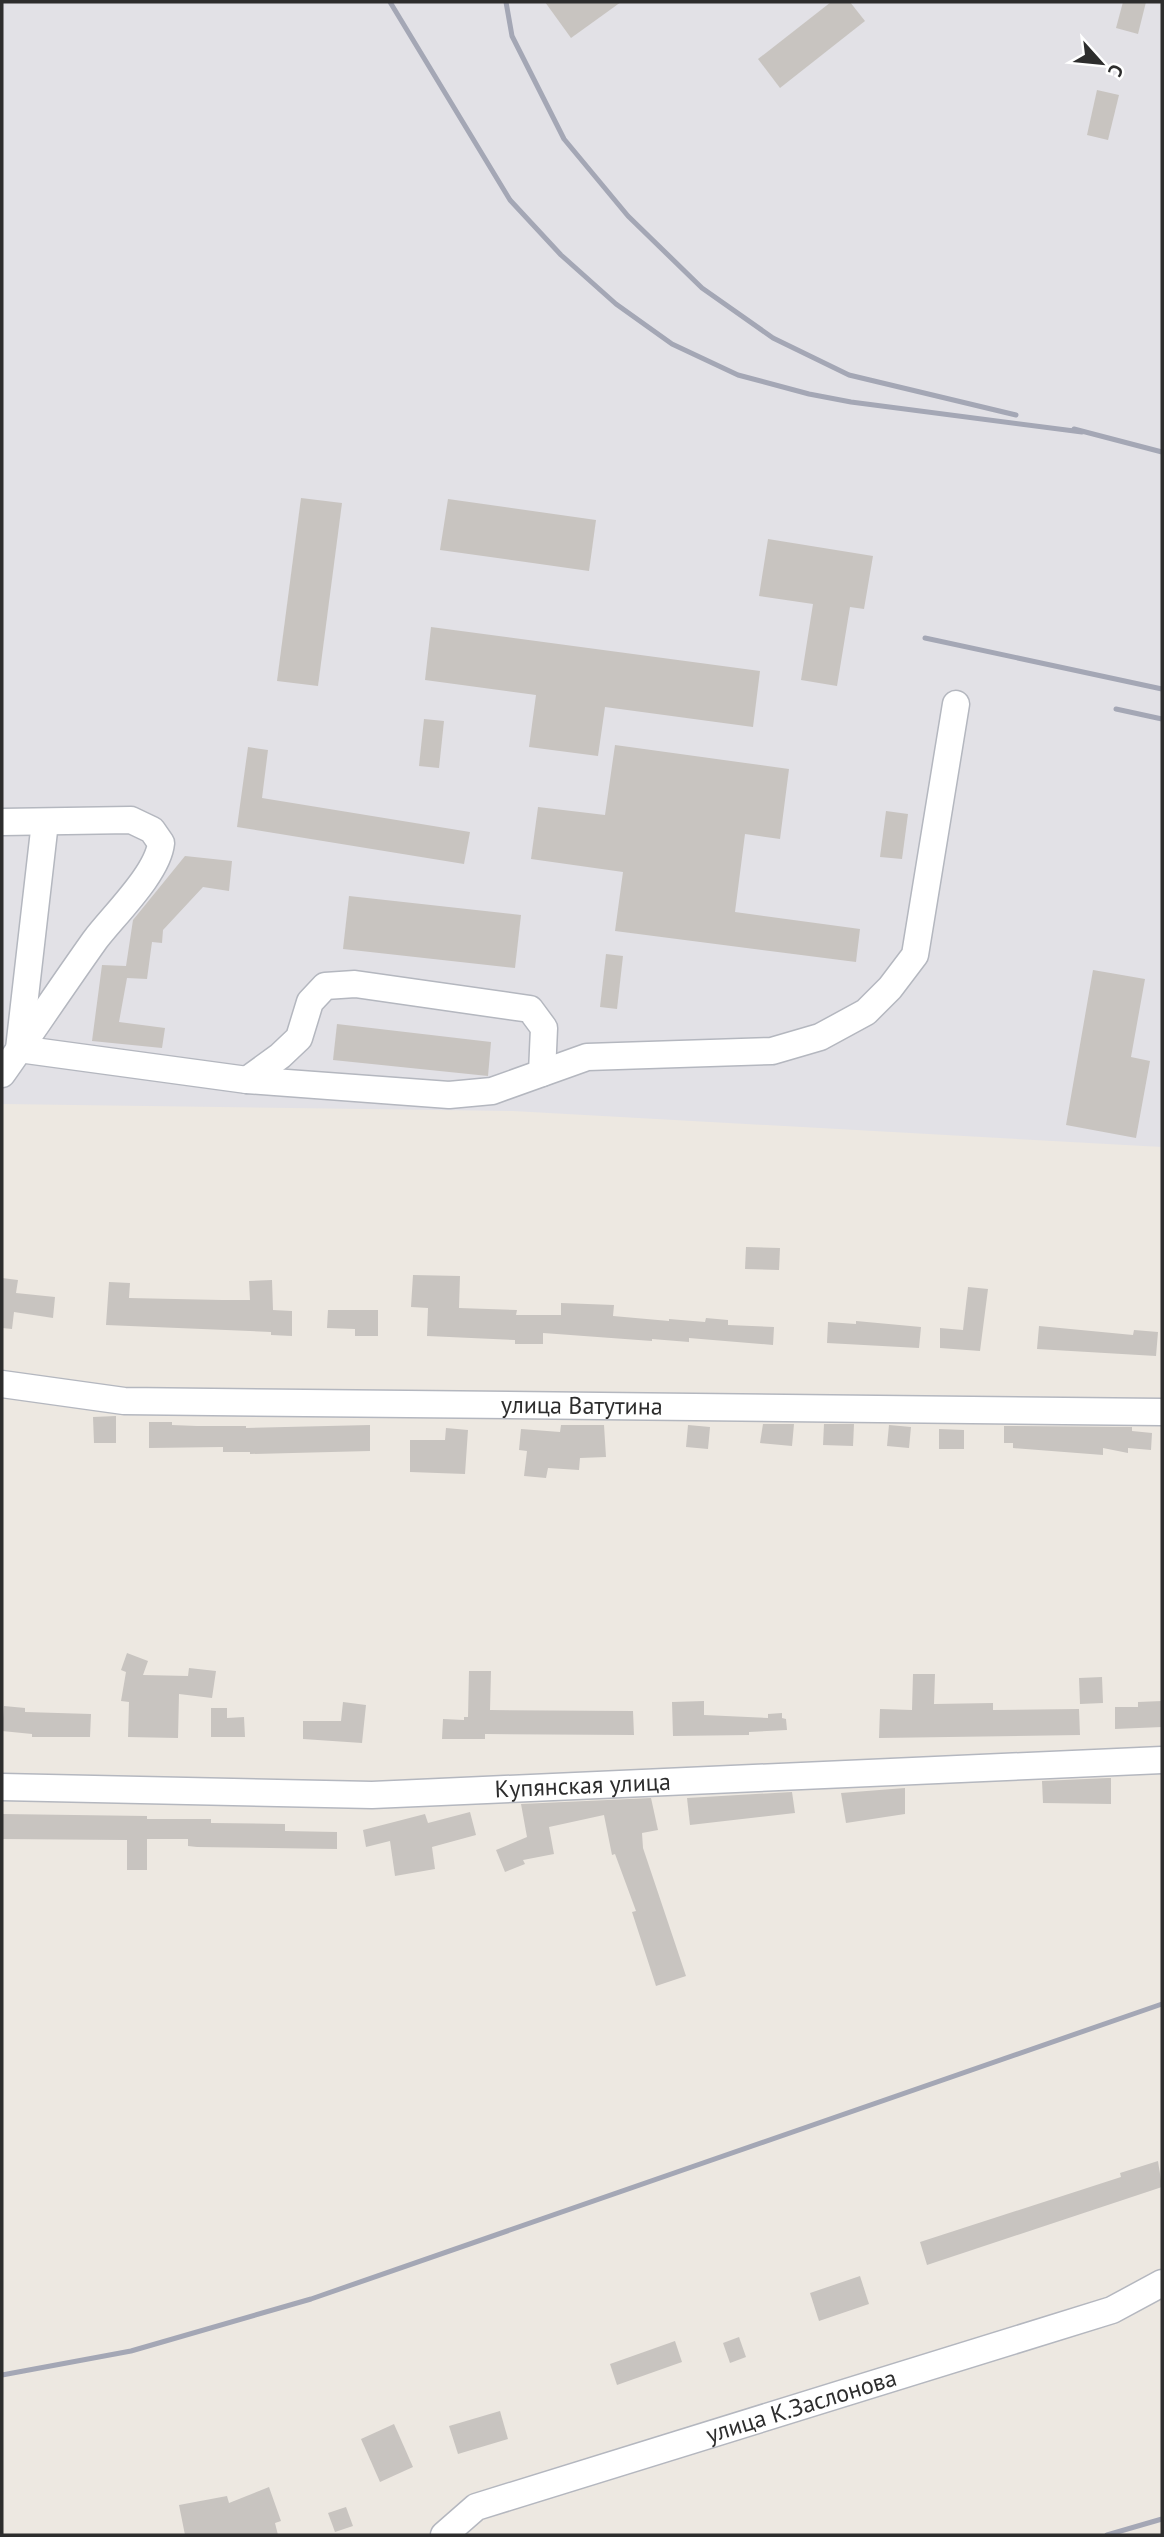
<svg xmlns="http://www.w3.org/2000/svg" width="1164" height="2537" font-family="'PT Sans',sans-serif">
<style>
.industrial{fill:#e2e1e6}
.building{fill:#c8c4c0}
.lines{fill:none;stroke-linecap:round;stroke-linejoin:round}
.minor-casing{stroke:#b4b7bf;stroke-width:29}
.minor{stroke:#fff;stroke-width:26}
.rail{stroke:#a4a7b5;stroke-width:5}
.labels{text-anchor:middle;stroke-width:7;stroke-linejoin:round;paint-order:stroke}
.street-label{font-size:24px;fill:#2d2d2d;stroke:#fff}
</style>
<rect width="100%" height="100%" fill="#ede8e1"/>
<polygon class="industrial" points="2,2 1162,2 1162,1147 513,1111 2,1104"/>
<g class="building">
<polygon points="545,2 621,2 571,38"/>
<polygon points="831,2 850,2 865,21 780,88 758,59"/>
<polygon points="1123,2 1146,2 1138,34 1116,28"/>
<polygon points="1097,90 1119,95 1108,140 1087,135"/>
<polygon points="301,498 342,503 318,686 277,681"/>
<polygon points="448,499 596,520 589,571 440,550"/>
<polygon points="768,539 873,556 864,609 850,607 837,686 801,680 813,604 759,596"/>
<polygon points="431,627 760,671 753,727 605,707 598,756 529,747 536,695 425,680"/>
<polygon points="424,719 444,721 439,768 419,766"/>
<polygon points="615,745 789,769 780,839 745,834 735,912 860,929 856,962 615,931 623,872 531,859 538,807 605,815"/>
<polygon points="248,747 268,750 262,798 470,832 464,864 237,827"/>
<polygon points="886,811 908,814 902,859 880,857"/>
<polygon points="185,856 232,861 229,891 203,887 163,930 162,943 152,942 147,979 127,978 119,1022 165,1028 162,1048 92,1041 102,965 126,966 133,920"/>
<polygon points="349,896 521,915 515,968 343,949"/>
<polygon points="606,954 623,956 617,1009 600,1007"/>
<polygon points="1093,970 1145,979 1131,1057 1150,1061 1136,1138 1066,1125"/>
<polygon points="337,1024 491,1042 488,1076 333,1060"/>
<polygon points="746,1247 780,1248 779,1270 745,1269"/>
<polygon points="413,1275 460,1276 459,1308 517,1310 516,1315 561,1315 561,1303 614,1305 613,1316 669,1321 669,1319 705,1322 706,1318 728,1320 728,1325 774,1327 773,1345 689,1338 689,1342 652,1339 652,1341 543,1333 543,1344 515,1344 515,1340 427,1336 428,1308 411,1307"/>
<polygon points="2,1278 18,1280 16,1293 55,1297 53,1318 14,1312 12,1329 2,1328"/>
<polygon points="272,1280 273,1310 292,1311 292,1336 271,1335 271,1332 106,1325 109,1282 130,1283 129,1298 222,1300 250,1300 249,1281"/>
<polygon points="968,1287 988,1289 980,1351 940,1348 940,1328 963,1330"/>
<polygon points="328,1310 378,1310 378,1336 355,1336 355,1329 327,1328"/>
<polygon points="856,1321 921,1327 919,1348 827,1343 828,1322 856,1324"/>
<polygon points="1039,1326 1133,1335 1134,1330 1158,1332 1156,1356 1037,1349"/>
<polygon points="116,1416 116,1443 94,1443 93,1417"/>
<polygon points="149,1422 172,1422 172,1425 197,1426 246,1426 246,1428 370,1425 370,1451 250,1454 250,1452 223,1452 223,1447 149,1448"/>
<polygon points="763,1424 794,1424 792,1446 760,1443"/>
<polygon points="824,1424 854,1424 853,1446 823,1445"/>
<polygon points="561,1425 604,1425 606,1457 580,1458 579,1470 548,1468 546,1478 524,1476 527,1451 519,1450 521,1429 560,1432"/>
<polygon points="688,1425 710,1427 708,1449 686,1447"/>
<polygon points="889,1425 911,1427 909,1448 887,1446"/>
<polygon points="1004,1426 1132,1427 1132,1431 1152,1433 1151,1450 1128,1448 1128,1453 1103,1448 1103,1455 1013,1448 1013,1443 1004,1443"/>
<polygon points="446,1428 468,1430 465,1474 410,1472 410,1440 445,1440"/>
<polygon points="939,1429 964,1430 964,1449 939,1449"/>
<polygon points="127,1653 148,1661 143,1675 188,1676 189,1668 216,1671 212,1698 179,1694 178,1738 128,1737 129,1702 121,1701 126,1672 121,1670"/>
<polygon points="469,1671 491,1671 490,1710 633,1711 634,1735 485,1734 485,1739 442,1739 443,1719 464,1720 464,1717 468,1717"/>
<polygon points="913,1674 935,1674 934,1704 993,1703 993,1710 1079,1709 1080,1735 879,1738 880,1709 912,1710"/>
<polygon points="1102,1677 1103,1703 1080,1704 1079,1678"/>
<polygon points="704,1701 704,1715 768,1718 768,1714 782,1713 782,1718 786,1719 787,1730 749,1732 749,1735 673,1736 672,1702"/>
<polygon points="1162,1701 1162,1727 1115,1729 1115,1707 1138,1707 1138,1702"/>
<polygon points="343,1702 366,1705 362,1743 303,1739 303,1721 341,1721"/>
<polygon points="4,1706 25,1708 25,1712 91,1714 90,1737 32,1737 32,1734 2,1731"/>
<polygon points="211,1708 227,1708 227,1718 244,1717 245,1737 211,1737"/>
<polygon points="1108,1778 1111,1778 1111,1804 1043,1803 1042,1781"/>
<polygon points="905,1788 905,1814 846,1823 841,1793"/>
<polygon points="792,1792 795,1813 690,1825 687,1798"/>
<polygon points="651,1798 658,1830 642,1833 643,1848 686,1976 656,1986 632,1912 636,1911 615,1854 612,1855 604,1815 549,1827 554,1854 523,1860 525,1864 505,1872 496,1850 527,1837 521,1804"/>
<polygon points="470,1812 476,1835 432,1847 435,1869 395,1876 390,1841 366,1847 363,1830 425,1814 428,1823"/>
<polygon points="2,1814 147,1816 147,1819 211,1819 211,1823 285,1824 285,1831 337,1832 337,1849 197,1847 188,1846 188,1839 147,1839 147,1870 127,1870 127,1840 2,1839"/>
<polygon points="1158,2161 1162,2187 927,2265 920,2242 1121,2177 1120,2173"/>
<polygon points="860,2276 869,2304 819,2321 810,2293"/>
<polygon points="739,2337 746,2357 730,2363 723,2343"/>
<polygon points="675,2341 682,2362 617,2385 610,2364"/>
<polygon points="500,2411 508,2439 458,2454 449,2426"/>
<polygon points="394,2424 413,2467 380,2482 361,2439"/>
<polygon points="269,2487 281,2521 275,2523 278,2535 185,2535 179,2505 227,2496 229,2503"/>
<polygon points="346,2507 353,2526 335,2532 328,2513"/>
</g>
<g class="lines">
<defs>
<g id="minor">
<path d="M 2,822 L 131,820 L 152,830 L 161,843 C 158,873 114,915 95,940 C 63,985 33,1030 2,1074"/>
<polyline points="45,822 19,1049 247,1080 449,1095 492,1091 587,1057 772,1051 820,1037 866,1012 890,988 915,955 956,704"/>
<polyline points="247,1080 280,1056 299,1038 310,1002 325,986 355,984 530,1009 544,1028 542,1073"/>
<path id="s1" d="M 2,1384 L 124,1401 L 1162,1412"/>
<path id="s2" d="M 2,1787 L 372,1795 L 1162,1760"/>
<path id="s3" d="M 444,2535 L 476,2507 L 1112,2310 L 1162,2283"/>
</g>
</defs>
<use href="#minor" class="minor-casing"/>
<use href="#minor" class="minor"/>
<g class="rail">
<polyline points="390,2 510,200 561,255 616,304 672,344 738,375 809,394 851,402 1082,432"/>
<polyline points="506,2 512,36 564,139 628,216 702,288 773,338 849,375 1016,415"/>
<polyline points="1074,429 1162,452"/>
<polyline points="925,638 1162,689"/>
<polyline points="1116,709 1162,719"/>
<polyline points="2,2375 131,2351 311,2299 1162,2004"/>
<polyline points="1107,2535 1162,2519"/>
</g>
</g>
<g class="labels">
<g class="street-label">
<text dy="8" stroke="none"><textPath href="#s1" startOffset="581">улица Ватутина</textPath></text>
<text dy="8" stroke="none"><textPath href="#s2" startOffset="581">Купянская улица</textPath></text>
<text dy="8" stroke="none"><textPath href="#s3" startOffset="383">улица К.Заслонова</textPath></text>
</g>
</g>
<rect width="1164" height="2537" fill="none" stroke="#2d2d2d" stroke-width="7"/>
<g transform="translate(1101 63) rotate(117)" stroke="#ffffff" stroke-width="5" paint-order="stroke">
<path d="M0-5L12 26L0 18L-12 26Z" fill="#2d2d2d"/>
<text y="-10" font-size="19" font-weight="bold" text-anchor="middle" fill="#2d2d2d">С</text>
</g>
</svg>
